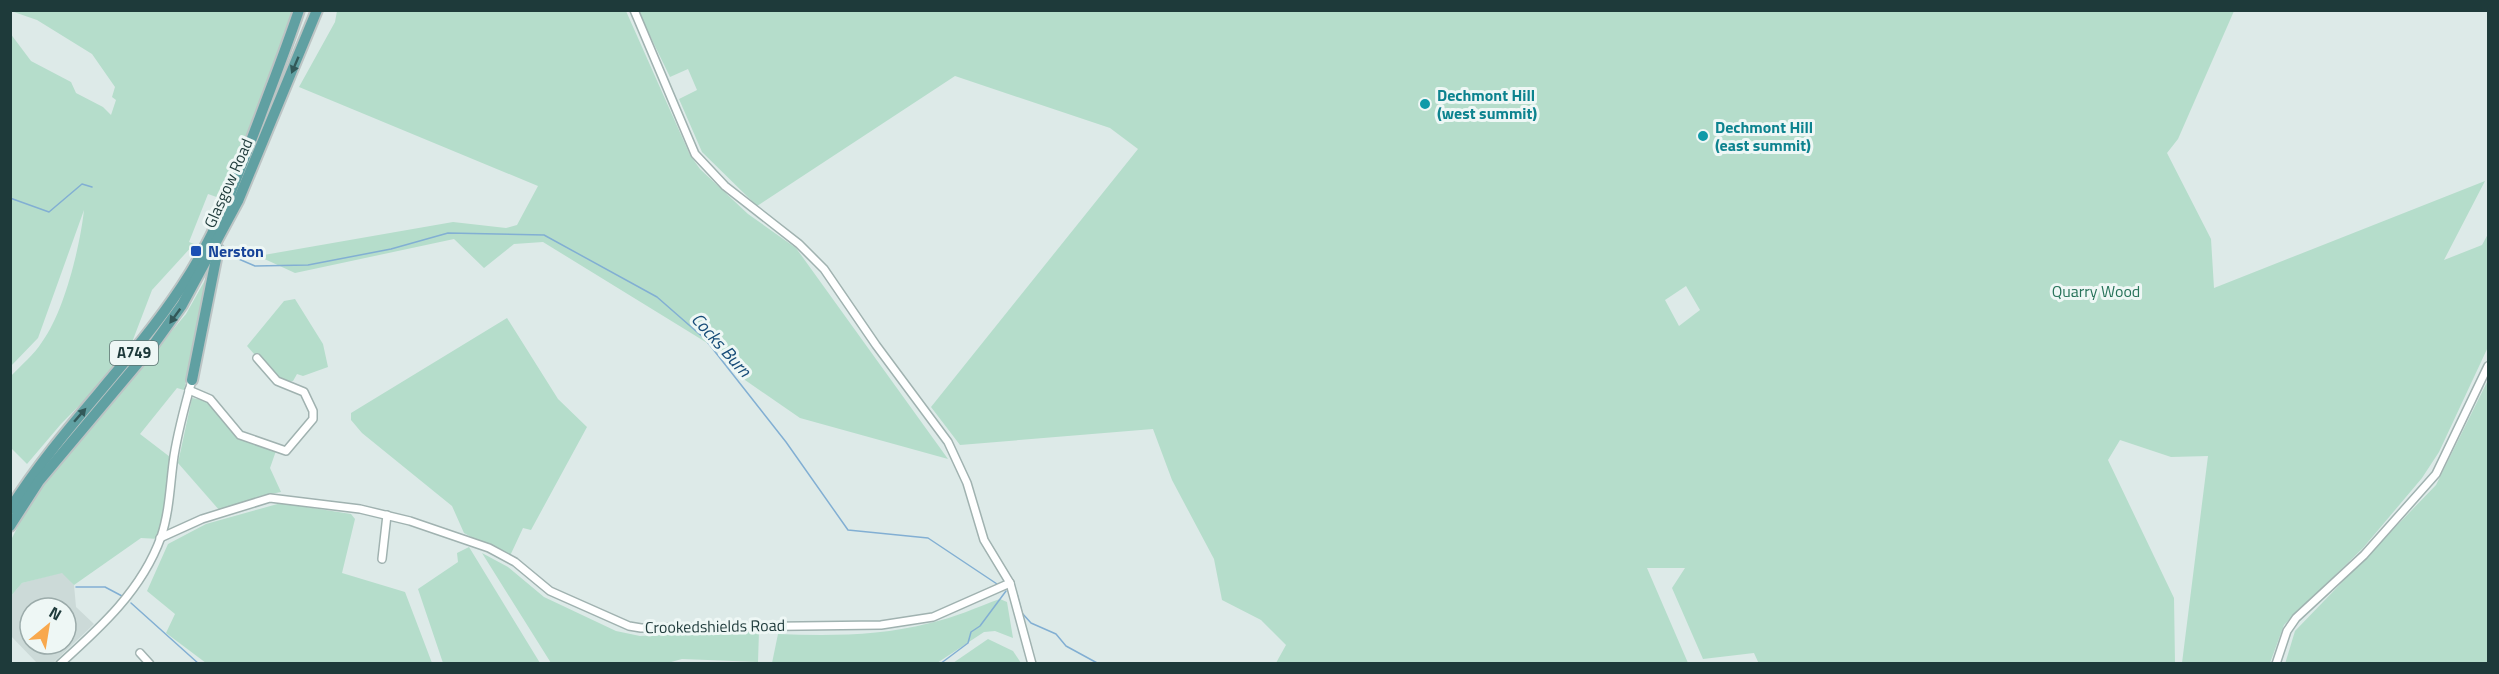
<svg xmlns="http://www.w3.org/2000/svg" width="2499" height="674" font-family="'Titillium Web',sans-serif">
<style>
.built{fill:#ccdad8;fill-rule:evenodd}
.green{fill:#b5ddcb;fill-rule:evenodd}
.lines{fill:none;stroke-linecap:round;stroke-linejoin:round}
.stream{stroke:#82afd3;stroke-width:1.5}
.minor-casing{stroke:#a0b2b0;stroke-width:10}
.primary-casing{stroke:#bcc4c4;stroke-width:14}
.minor{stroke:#fff;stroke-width:7}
.primary{stroke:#60a0a2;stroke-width:10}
.oneway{fill:#325959}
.culture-dot{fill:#0f9aa8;stroke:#eef7f5;stroke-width:2}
.transit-dot{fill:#1a4fb4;stroke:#eef7f5;stroke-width:2}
.labels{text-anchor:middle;stroke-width:6;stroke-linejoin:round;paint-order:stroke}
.shield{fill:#eef7f5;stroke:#5c7372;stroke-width:1.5}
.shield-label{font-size:15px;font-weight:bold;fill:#1e3a3a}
.culture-label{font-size:16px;font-weight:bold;fill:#0d838f;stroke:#eef7f5;text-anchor:start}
.street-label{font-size:16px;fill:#1e3a3a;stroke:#eef7f5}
.transit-label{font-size:16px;font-weight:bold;fill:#164399;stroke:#eef7f5;text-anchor:start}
.park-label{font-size:16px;fill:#27735a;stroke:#eef7f5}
.water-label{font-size:18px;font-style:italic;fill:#174c78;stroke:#eef7f5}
</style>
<rect width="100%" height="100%" fill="#ddeae8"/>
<path class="built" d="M 63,572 L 74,585 L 76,607 L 94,624 L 53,663 L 37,663 L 11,636 L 11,596 L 22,583 ZM 30,608 L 66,608 L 66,644 L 30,644 Z"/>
<g class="green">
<path d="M 11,11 L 295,11 L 225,200 L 208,194 L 189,242 L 194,244 L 152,290 L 126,358 L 61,424 L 27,464 L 11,448 L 11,376 C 21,365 34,355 42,342 C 64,312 80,247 84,210 L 38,338 L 11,366 L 10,33 L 31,61 L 71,82 L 76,93 L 103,107 L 111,115 L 116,100 L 112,97 L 115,87 L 92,54 L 37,20 Z"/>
<polygon points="553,11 626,11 690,155 700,169 748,214 796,248 948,459 800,418 745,380 730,357 543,242 514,244 484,268 454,239 295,273 258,256 453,222 506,228 517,225 538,186 299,87 335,22 337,11"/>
<path d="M 638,11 L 2234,11 L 2178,139 L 2167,153 L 2211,239 L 2214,288 L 2485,181 L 2444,260 L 2482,245 L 2488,234 L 2488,347 L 2439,452 L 2422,478 L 2363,548 L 2284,625 L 2270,663 L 2182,663 L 2208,456 L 2171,457 L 2120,440 L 2108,460 L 2174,598 L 2175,663 L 1759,664 L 1754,653 L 1703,659 L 1672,588 L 1685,568 L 1647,568 L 1688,663 L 1276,663 L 1286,645 L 1261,620 L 1222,600 L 1214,559 L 1172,480 L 1153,429 L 960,445 L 931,407 L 1138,149 L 1110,128 L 955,76 L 757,206 L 702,152 L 679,99 L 697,90 L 688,69 L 670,77 ZM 1686,286 L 1700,310 L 1679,326 L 1665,300 Z"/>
<polygon points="209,273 202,313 184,390 177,388 140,434 170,457 166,501 159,539 141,538 74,585 62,573 22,583 11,596 10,542 24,514 49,477 186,314"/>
<polygon points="295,299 323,344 328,367 303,376 297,374 293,381 286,382 275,375 258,353 255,355 247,346 284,301"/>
<polygon points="507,318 558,399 587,427 531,530 523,528 509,558 464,533 452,506 362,433 351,420 351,413"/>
<polygon points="2488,380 2488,663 2285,664 2295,631 2436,485"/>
<polygon points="212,397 242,435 277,448 270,468 281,492 261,496 220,511 178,463 192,398 203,400"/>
<polygon points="281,503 351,514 355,519 342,573 405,592 432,663 206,663 166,633 175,614 147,591 168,544 206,524"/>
<polygon points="469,547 540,663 443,663 418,589 458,562 457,553"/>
<polygon points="482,553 508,567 544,597 616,631 640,636 759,631 758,662 682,659 664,664 551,663"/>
<path d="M 1000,599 L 1007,602 L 1013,638 L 995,631 L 984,632 L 937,663 L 772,663 L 778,634 C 829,636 880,636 930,623 C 954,618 977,607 1000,599 Z"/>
<polygon points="988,639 1013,651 1021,663 953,663"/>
</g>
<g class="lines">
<g class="stream">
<polyline points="10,198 49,212 82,184 92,187"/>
<polyline points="234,257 255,266 308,265 391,249 448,233 544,235 657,297 705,339 786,442 848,530 928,538 997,584"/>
<polyline points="76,587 105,587 122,596"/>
<polyline points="1017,594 1022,613 1031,623 1056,634 1066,646 1099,664"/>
<polyline points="131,603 199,664"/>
<polyline points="687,664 693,664"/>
<polyline points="699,664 721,664"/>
<polyline points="940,664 968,643 971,632 980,626 1006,591"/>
</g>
<defs>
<g id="minor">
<polyline points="634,10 695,154 725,186 799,244 824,269 876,345 948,442 967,483 984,540 1010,583 1032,664"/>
<polyline points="189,390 210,399 240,435 286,451 313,419 313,411 304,392 277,381 257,358"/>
<polyline points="160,538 202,519 270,498 360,509 410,521 489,548 515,562 550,591 629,626 641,628 881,625 933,617 1010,583"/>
<polyline points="382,559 387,515"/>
<polyline points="140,653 150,664"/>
<path d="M 60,664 C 101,627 142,590 161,537 C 170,510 170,483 174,456 C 178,431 185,405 192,380"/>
<polyline points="2276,664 2287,631 2296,618 2364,555 2436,474 2488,366"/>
</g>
<g id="primary">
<polyline points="192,380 218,249"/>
<path d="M 10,509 C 60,429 130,365 182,286 C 217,234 238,175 260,117 C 273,82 287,46 299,10"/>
<polyline points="10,526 39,481 154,344 182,305 238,201 317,10"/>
</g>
</defs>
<use href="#minor" class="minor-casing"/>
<use href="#primary" class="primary-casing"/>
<use href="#minor" class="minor"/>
<use href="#primary" class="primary"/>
</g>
<defs><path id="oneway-solid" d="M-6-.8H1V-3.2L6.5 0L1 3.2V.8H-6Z" transform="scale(1.5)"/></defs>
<g class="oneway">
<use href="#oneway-solid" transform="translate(295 65) rotate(113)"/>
<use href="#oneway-solid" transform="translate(175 316) rotate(126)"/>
<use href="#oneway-solid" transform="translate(80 415) rotate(-49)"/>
</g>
<g class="culture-dot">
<circle cx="1425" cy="104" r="6"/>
<circle cx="1703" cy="136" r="6"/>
</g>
<rect class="transit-dot" x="190" y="245" width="12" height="12" rx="3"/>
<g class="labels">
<rect class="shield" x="110" y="341" width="48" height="24" rx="4.5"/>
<g class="shield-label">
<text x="134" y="358">A749</text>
</g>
<g class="culture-label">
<text x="1437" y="101">Dechmont Hill<tspan x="1437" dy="18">(west summit)</tspan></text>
<text x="1715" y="133">Dechmont Hill<tspan x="1715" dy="18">(east summit)</tspan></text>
</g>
<g class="street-label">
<text transform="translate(228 183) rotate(-66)" y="6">Glasgow Road</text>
<text transform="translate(715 626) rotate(-1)" y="6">Crookedshields Road</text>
</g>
<g class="transit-label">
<text x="208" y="257">Nerston</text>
</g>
<g class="park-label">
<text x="2096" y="297">Quarry Wood</text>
</g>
<g class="water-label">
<text transform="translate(721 345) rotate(48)" y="6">Cocks Burn</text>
</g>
</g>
<rect width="2499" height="674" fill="none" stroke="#1e3a3a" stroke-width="24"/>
<g transform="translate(48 626) rotate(30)"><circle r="28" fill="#eef7f5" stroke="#9babaa" stroke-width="1.5"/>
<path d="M0-4.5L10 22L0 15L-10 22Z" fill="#f8a84d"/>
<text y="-9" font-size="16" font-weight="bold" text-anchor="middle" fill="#1e3a3a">N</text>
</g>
</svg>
